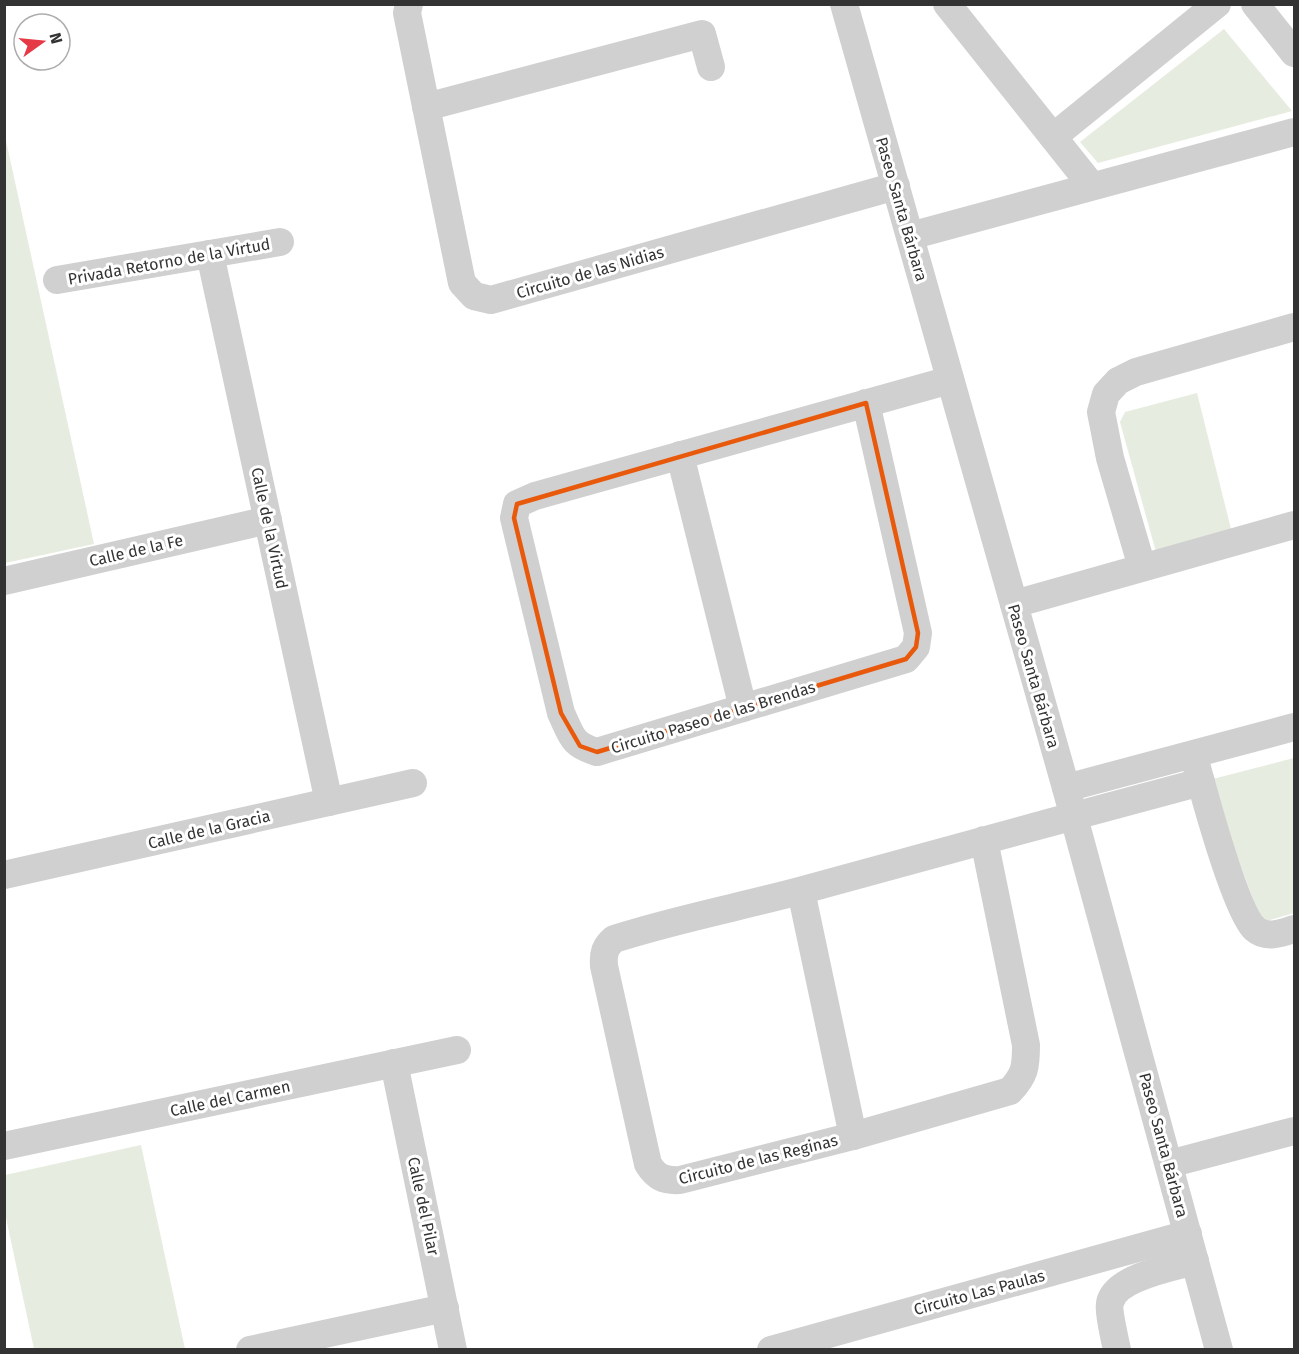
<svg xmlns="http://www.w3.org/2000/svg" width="1299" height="1354" font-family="'Fira Sans',sans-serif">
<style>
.green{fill:#e6ecdf}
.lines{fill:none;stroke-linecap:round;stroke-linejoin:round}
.street{stroke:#d0d0d0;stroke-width:28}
.marked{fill:none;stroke:#e8590c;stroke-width:4.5;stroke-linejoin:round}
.labels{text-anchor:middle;stroke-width:6;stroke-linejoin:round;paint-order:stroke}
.street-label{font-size:16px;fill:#333;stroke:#fff}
</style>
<rect width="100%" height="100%" fill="#fff"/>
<g class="green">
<polygon points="1224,29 1292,111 1098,163 1080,142"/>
<polygon points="5,136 94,544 5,563 4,563"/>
<polygon points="1197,393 1232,533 1156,552 1120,422 1125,412"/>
<polygon points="1294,758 1294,913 1267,921 1259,915 1209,780"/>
<polygon points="141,1145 185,1349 34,1349 5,1213 5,1175"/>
</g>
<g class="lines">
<g class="street">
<polyline points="409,4 407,13 462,283 474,296 491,300 896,186"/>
<polyline points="844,4 1066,788 1219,1350"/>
<polyline points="947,4 1092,186"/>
<polyline points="1255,4 1294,53"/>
<polyline points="426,107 702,34 711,67"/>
<polyline points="1053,137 1217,4"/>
<polyline points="910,236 1294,132"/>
<polyline points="210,254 329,802"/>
<polyline points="57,280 280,242"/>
<path d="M 866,403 L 918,633 L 916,647 L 906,659 L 597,752 C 571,744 572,736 561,713 L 514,518 L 517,504 L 535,496 L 950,380"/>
<polyline points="680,455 743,708"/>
<polyline points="1142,567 1110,458 1101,412 1106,394 1118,381 1136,372 1294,327"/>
<polyline points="4,581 268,520"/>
<polyline points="1014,604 1294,525"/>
<path d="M 1196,764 C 1204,794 1236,913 1255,929 C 1266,939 1282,933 1294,929"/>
<polyline points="1066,788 1294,727"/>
<path d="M 984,840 L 1026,1045 C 1026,1067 1025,1075 1010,1091 L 853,1136 L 680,1180 C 664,1181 656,1177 648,1164 L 604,966 C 603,953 605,947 614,939 C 676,919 740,907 803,890 C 936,854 1068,817 1201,782"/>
<polyline points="4,875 413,783"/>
<polyline points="801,891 853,1136"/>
<polyline points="394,1063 453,1350"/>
<polyline points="4,1146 457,1050"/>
<polyline points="1169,1164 1294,1131"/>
<polyline points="250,1350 445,1308"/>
<polyline points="771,1350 1188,1234"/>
<path d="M 1117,1350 C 1115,1340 1108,1310 1110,1303 C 1115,1277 1173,1267 1195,1261"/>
</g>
</g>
<path class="marked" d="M 866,403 L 918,633 L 916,647 L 906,659 L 597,752 L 580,746 L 561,713 L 514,518 L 517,504 Z"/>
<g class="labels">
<g class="street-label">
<text transform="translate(902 209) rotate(74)" y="6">Paseo Santa Bárbara</text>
<text transform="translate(169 261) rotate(-10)" y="6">Privada Retorno de la Virtud</text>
<text transform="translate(590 272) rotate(-16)" y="6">Circuito de las Nidias</text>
<text transform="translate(270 528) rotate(78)" y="6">Calle de la Virtud</text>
<text transform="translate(136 550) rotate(-13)" y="6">Calle de la Fe</text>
<text transform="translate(1034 676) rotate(74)" y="6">Paseo Santa Bárbara</text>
<text transform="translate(713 717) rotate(-17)" y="6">Circuito Paseo de las Brendas</text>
<text transform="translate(209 829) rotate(-13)" y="6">Calle de la Gracia</text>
<text transform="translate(230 1098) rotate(-12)" y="6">Calle del Carmen</text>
<text transform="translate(1164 1145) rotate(75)" y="6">Paseo Santa Bárbara</text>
<text transform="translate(758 1159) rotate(-14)" y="6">Circuito de las Reginas</text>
<text transform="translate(424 1206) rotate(78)" y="6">Calle del Pilar</text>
<text transform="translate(979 1292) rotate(-15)" y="6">Circuito Las Paulas</text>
</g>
</g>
<rect width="1299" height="1354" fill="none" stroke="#333333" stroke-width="12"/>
<g transform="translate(42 42) rotate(75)"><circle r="28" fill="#ffffff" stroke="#adadad" stroke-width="1.5"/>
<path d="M0-4.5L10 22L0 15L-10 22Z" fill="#e63946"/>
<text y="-9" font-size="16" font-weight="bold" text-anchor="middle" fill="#333333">N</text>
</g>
</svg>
